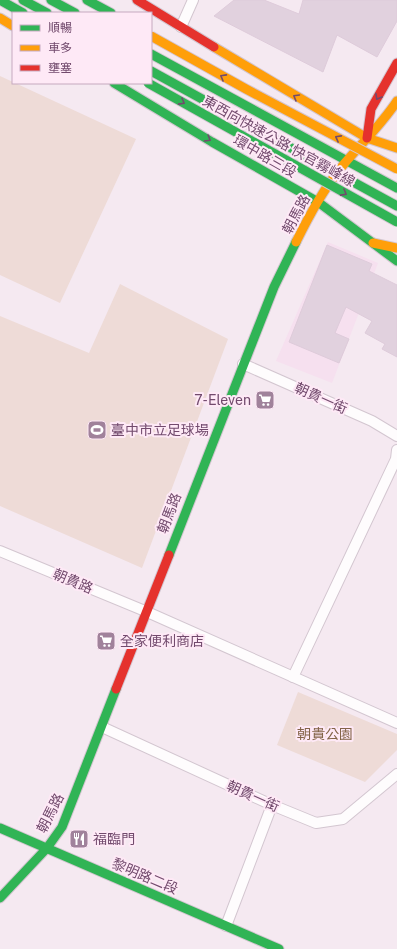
<svg xmlns="http://www.w3.org/2000/svg" width="397" height="949" font-family="'Public Sans','Noto Sans TC',sans-serif">
<style>
.residential{fill:#f6e0ef}
.green{fill:#eedbd7}
.building{fill:#e1d1de;stroke:#decbda}
.lines{fill:none;stroke-linecap:round;stroke-linejoin:round}
.street-casing{stroke:#d3c6d0;stroke-width:12}
.fast-casing{stroke:#d3c6d0;stroke-width:11}
.slow-casing{stroke:#d3c6d0;stroke-width:11}
.jam-casing{stroke:#d3c6d0;stroke-width:11}
.street{stroke:#fefcfd;stroke-width:10}
.fast{stroke:#30b455;stroke-width:9}
.slow{stroke:#ff9f0a;stroke-width:9}
.jam{stroke:#e5322d;stroke-width:9}
.fast-bridge-casing{stroke:#d4c5d2;stroke-width:11;stroke-linecap:butt}
.slow-bridge-casing{stroke:#d4c5d2;stroke-width:11;stroke-linecap:butt}
.fast-bridge{stroke:#30b455;stroke-width:9}
.slow-bridge{stroke:#ff9f0a;stroke-width:9}
.oneway{stroke:#724a6d}
.labels{text-anchor:middle;stroke-width:4;stroke-linejoin:round;paint-order:stroke}
.street-label{font-size:14px;fill:#724a6d;stroke:#fee9f6}
.poi-label{font-size:14px;fill:#724a6d;stroke:#fee9f6;text-anchor:start}
.park-label{font-size:14px;fill:#836448;stroke:#fee9f6}
</style>
<rect width="100%" height="100%" fill="#f5e9f1"/>
<polygon class="residential" points="328,242 378,263 332,383 276,361"/>
<g class="green">
<polygon points="0,76 136,139 60,303 0,275"/>
<polygon points="120,284 228,339 142,568 0,506 0,316 89,353"/>
<polygon points="298,692 397,734 397,750 365,782 277,745"/>
</g>
<g class="building">
<polygon points="234,0 264,0 299,14 303,0 397,0 397,21 377,57 337,35 323,72 214,16"/>
<polygon points="327,245 372,264 369,271 397,285 397,357 382,349 385,344 365,333 372,321 346,307 335,333 349,339 339,363 289,342"/>
</g>
<g class="lines">
<defs>
<g id="street">
<polyline points="181,27 193,0"/>
<polyline points="243,364 372,421 397,436"/>
<polyline points="0,551 145,611 397,723"/>
<polyline points="293,677 396,459 397,450"/>
<polyline points="102,727 272,805 316,823 343,819 397,774"/>
<polyline points="226,926 272,805"/>
</g>
<g id="fast">
<polyline points="0,0 23,13"/>
<polyline points="23,0 47,13"/>
<polyline points="51,0 75,13"/>
<polyline points="87,0 111,13"/>
<polyline points="151,54 397,188"/>
<polyline points="151,71 397,206"/>
<polyline points="114,83 212,142 318,202 397,261"/>
<polyline points="169,555 274,287 296,242"/>
<polyline points="0,828 279,949"/>
<polyline points="0,898 47,848 62,827 116,689"/>
</g>
<g id="slow">
<polyline points="0,18 13,26"/>
<polyline points="214,47 367,138 397,148"/>
<path d="M 296,242 C 310,214 324,188 344,164 C 362,143 382,124 397,101"/>
<polyline points="373,243 397,248"/>
</g>
<g id="jam">
<polyline points="137,0 214,47"/>
<polyline points="367,138 371,109 397,63"/>
<polyline points="116,689 169,555"/>
</g>
</defs>
<use href="#street" class="street-casing"/>
<use href="#fast" class="fast-casing"/>
<use href="#slow" class="slow-casing"/>
<use href="#jam" class="jam-casing"/>
<use href="#street" class="street"/>
<use href="#fast" class="fast"/>
<use href="#slow" class="slow"/>
<use href="#jam" class="jam"/>
<defs>
<polyline id="fast-bridge" points="148,83 397,222"/>
<polyline id="slow-bridge" points="151,36 246,89 397,169"/>
</defs>
<use href="#fast-bridge" class="fast-bridge-casing"/>
<use href="#slow-bridge" class="slow-bridge-casing"/>
<use href="#fast-bridge" class="fast-bridge"/>
<use href="#slow-bridge" class="slow-bridge"/>
</g>
<defs><path id="oneway-chevron" d="M-2-3.5L2.5 0L-2 3.5" fill="none" stroke-width="1.6" stroke-linecap="round" stroke-linejoin="round"/></defs>
<g class="oneway">
<use href="#oneway-chevron" transform="translate(223 77) rotate(-151)"/>
<use href="#oneway-chevron" transform="translate(296 97) rotate(-150)"/>
<use href="#oneway-chevron" transform="translate(378 97) rotate(119)"/>
<use href="#oneway-chevron" transform="translate(182 102) rotate(29)"/>
<use href="#oneway-chevron" transform="translate(338 138) rotate(-152)"/>
<use href="#oneway-chevron" transform="translate(208 139) rotate(31)"/>
<use href="#oneway-chevron" transform="translate(344 193) rotate(29)"/>
</g>
<defs>
<symbol id="supermarket-square" viewBox="-11 -11 22 22"><rect x="-9" y="-9" width="18" height="18" rx="4" fill="#a0829b" stroke="#fee9f6"/><path d="M-6-5.5h2.5l.6 2H6L4.5 2H-2.5L-4.4-4H-6ZM-1.5 3.2a1.3 1.3 0 1 0 .1 0ZM3 3.2a1.3 1.3 0 1 0 .1 0Z" fill="#fff"/></symbol>
<symbol id="stadium-square" viewBox="-11 -11 22 22"><rect x="-9" y="-9" width="18" height="18" rx="4" fill="#a0829b" stroke="#fee9f6"/><path d="M0-5a6.5 5 0 1 0 0 10a6.5 5 0 1 0 0-10ZM-3.5-1.8h7v3.6h-7Z" fill="#fff"/></symbol>
<symbol id="restaurant-square" viewBox="-11 -11 22 22"><rect x="-9" y="-9" width="18" height="18" rx="4" fill="#a0829b" stroke="#fee9f6"/><path d="M-5-6h1v4h1v-4h1v4h1v-4h1v5L-1.5 .5V6h-2V.5L-5-1ZM5-6V6H3V1.5H1.5Q1.5-4 5-6Z" fill="#fff"/></symbol>
</defs>
<g fill-rule="evenodd">
<use href="#supermarket-square" x="254" y="389" width="22" height="22"/>
<use href="#stadium-square" x="86" y="419" width="22" height="22"/>
<use href="#supermarket-square" x="95" y="630" width="22" height="22"/>
<use href="#restaurant-square" x="68" y="828" width="22" height="22"/>
</g>
<g class="labels">
<g class="street-label">
<text transform="translate(279 141) rotate(29)" y="5">東西向快速公路 快官霧峰線</text>
<text transform="translate(265 156) rotate(30)" y="5">環中路三段</text>
<text transform="translate(296 214) rotate(-62)" y="5">朝馬路</text>
<text transform="translate(321 398) rotate(24)" y="5">朝貴一街</text>
<text transform="translate(169 513) rotate(-69)" y="5">朝馬路</text>
<text transform="translate(73 581) rotate(23)" y="5">朝貴路</text>
<text transform="translate(253 796) rotate(24)" y="5">朝貴一街</text>
<text transform="translate(50 813) rotate(-63)" y="5">朝馬路</text>
<text transform="translate(145 876) rotate(23)" y="5">黎明路二段</text>
</g>
<g class="poi-label">
<text x="251" y="405" text-anchor="end">7-Eleven</text>
<text x="111" y="435">臺中市立足球場</text>
<text x="120" y="646">全家便利商店</text>
<text x="93" y="844">福臨門</text>
</g>
<g class="park-label">
<text x="325" y="739">朝貴公園</text>
</g>
</g>
<rect x="12" y="12" width="140" height="72" fill="#fee9f6" stroke="#c6a9bf"/>
<rect x="20" y="25" width="20" height="6" fill="#30b455" stroke="#c6a9bf"/>
<text x="48" y="32" font-size="12" fill="#724a6d">順暢</text>
<rect x="20" y="45" width="20" height="6" fill="#ff9f0a" stroke="#c6a9bf"/>
<text x="48" y="52" font-size="12" fill="#724a6d">車多</text>
<rect x="20" y="65" width="20" height="6" fill="#e5322d" stroke="#c6a9bf"/>
<text x="48" y="72" font-size="12" fill="#724a6d">壅塞</text>
</svg>
